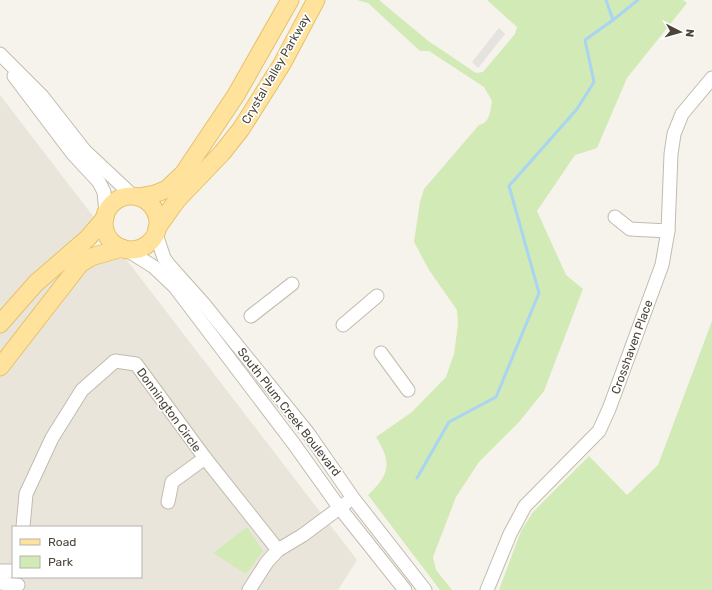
<svg xmlns="http://www.w3.org/2000/svg" width="712" height="590" font-family="Rubik,sans-serif">
<style>
.residential{fill:#eae5da;fill-rule:evenodd}
.green{fill:#d2eab5}
.parking{fill:#e5e3e0}
.lines{fill:none;stroke-linecap:round;stroke-linejoin:round}
.stream{stroke:#a9d4f2;stroke-width:3}
.minor-casing{stroke:#c2bbae;stroke-width:15}
.major-casing{stroke:#e6c16a;stroke-width:19}
.minor{stroke:#fff;stroke-width:13}
.major{stroke:#ffe39c;stroke-width:17}
.labels{text-anchor:middle;stroke-width:3.5;stroke-linejoin:round;paint-order:stroke}
.street-label{font-size:12px;fill:#4b4439;stroke:#fff}
</style>
<rect width="100%" height="100%" fill="#f6f3ec"/>
<path class="residential" d="M 0,95 L 96,220 L 83,258 L 126,259 L 357,560 L 338,590 L 0,590 ZM 13,527 L 141,527 L 141,577 L 13,577 Z"/>
<g class="green">
<path d="M 357,0 L 379,0 L 427,40 L 476,73 L 483,72 L 515,34 L 517,27 L 487,0 L 683,0 L 687,3 L 627,78 L 597,148 L 575,155 L 537,211 L 566,275 L 583,289 L 544,391 L 519,422 L 479,462 L 456,497 L 433,557 L 436,570 L 452,590 L 440,590 L 368,495 C 390,474 392,463 376,437 L 412,412 L 446,377 L 454,354 L 458,324 L 457,310 L 429,270 L 414,242 L 420,202 L 424,189 L 479,125 C 491,122 490,110 492,101 L 484,87 L 429,51 L 420,51 L 368,3 Z"/>
<polygon points="712,321 712,590 499,590 521,531 533,512 589,456 627,495 658,465"/>
<polygon points="247,527 263,551 246,574 213,553"/>
</g>
<polygon class="parking" points="499,28 505,34 478,68 472,62"/>
<g class="lines">
<g class="stream">
<polyline points="613,20 638,0"/>
<polyline points="417,478 449,422 496,397 539,293 509,186 577,109 594,82 585,40 613,20 606,0"/>
</g>
<defs>
<g id="minor">
<polyline points="0,54 42,96 85,151 133,196"/>
<polyline points="14,76 73,154 99,182 104,192 106,213"/>
<polyline points="615,217 630,229 668,231"/>
<polyline points="156,234 164,258 169,265 203,303 308,433 353,498 425,590"/>
<polyline points="127,250 154,267 175,287 294,444 339,507 405,590"/>
<polyline points="251,316 292,284"/>
<polyline points="343,325 377,296"/>
<polyline points="381,353 408,390"/>
<polyline points="168,502 172,482 205,458"/>
<polyline points="23,527 26,494 52,438 82,390 115,361 136,364 205,458 278,550"/>
<polyline points="0,571 13,571"/>
<polyline points="0,583 18,585"/>
<polyline points="249,590 267,562 278,550 303,535 346,503"/>
<polyline points="487,590 510,534 525,506 599,431 609,409 662,265 668,231 671,154 674,134 682,114 712,78"/>
</g>
<g id="major">
<circle cx="131" cy="223" r="27"/>
<polyline points="138,197 155,194 167,189 183,174 236,95 290,0"/>
<polyline points="157,228 177,200 222,153 241,129 282,64 316,0"/>
<polyline points="0,324 36,283 88,238 105,218"/>
<polyline points="0,367 80,264 91,257 122,248"/>
</g>
</defs>
<use href="#minor" class="minor-casing"/>
<use href="#major" class="major-casing"/>
<use href="#minor" class="minor"/>
<use href="#major" class="major"/>
</g>
<g class="labels">
<g class="street-label">
<text transform="translate(276 69) rotate(-60)" y="4">Crystal Valley Parkway</text>
<text transform="translate(632 347) rotate(-70)" y="4">Crosshaven Place</text>
<text transform="translate(169 410) rotate(54)" y="4">Donnington Circle</text>
<text transform="translate(289 412) rotate(52)" y="4">South Plum Creek Boulevard</text>
</g>
</g>
<rect x="12" y="526" width="130" height="52" fill="#ffffff" stroke="#b7b4b0"/>
<rect x="20" y="539" width="20" height="6" fill="#ffe39c" stroke="#b7b4b0"/>
<text x="48" y="546" font-size="12" fill="#4b4439">Road</text>
<rect x="20" y="556" width="20" height="12" fill="#d2eab5" stroke="#b7b4b0"/>
<text x="48" y="566" font-size="12" fill="#4b4439">Park</text>
<g transform="translate(680 32) rotate(96)" stroke="#ffffff" stroke-width="3" paint-order="stroke">
<path d="M0-3L7 15L0 10L-7 15Z" fill="#4b4439"/>
<text y="-6" font-size="11" font-weight="bold" text-anchor="middle" fill="#4b4439">N</text>
</g>
</svg>
